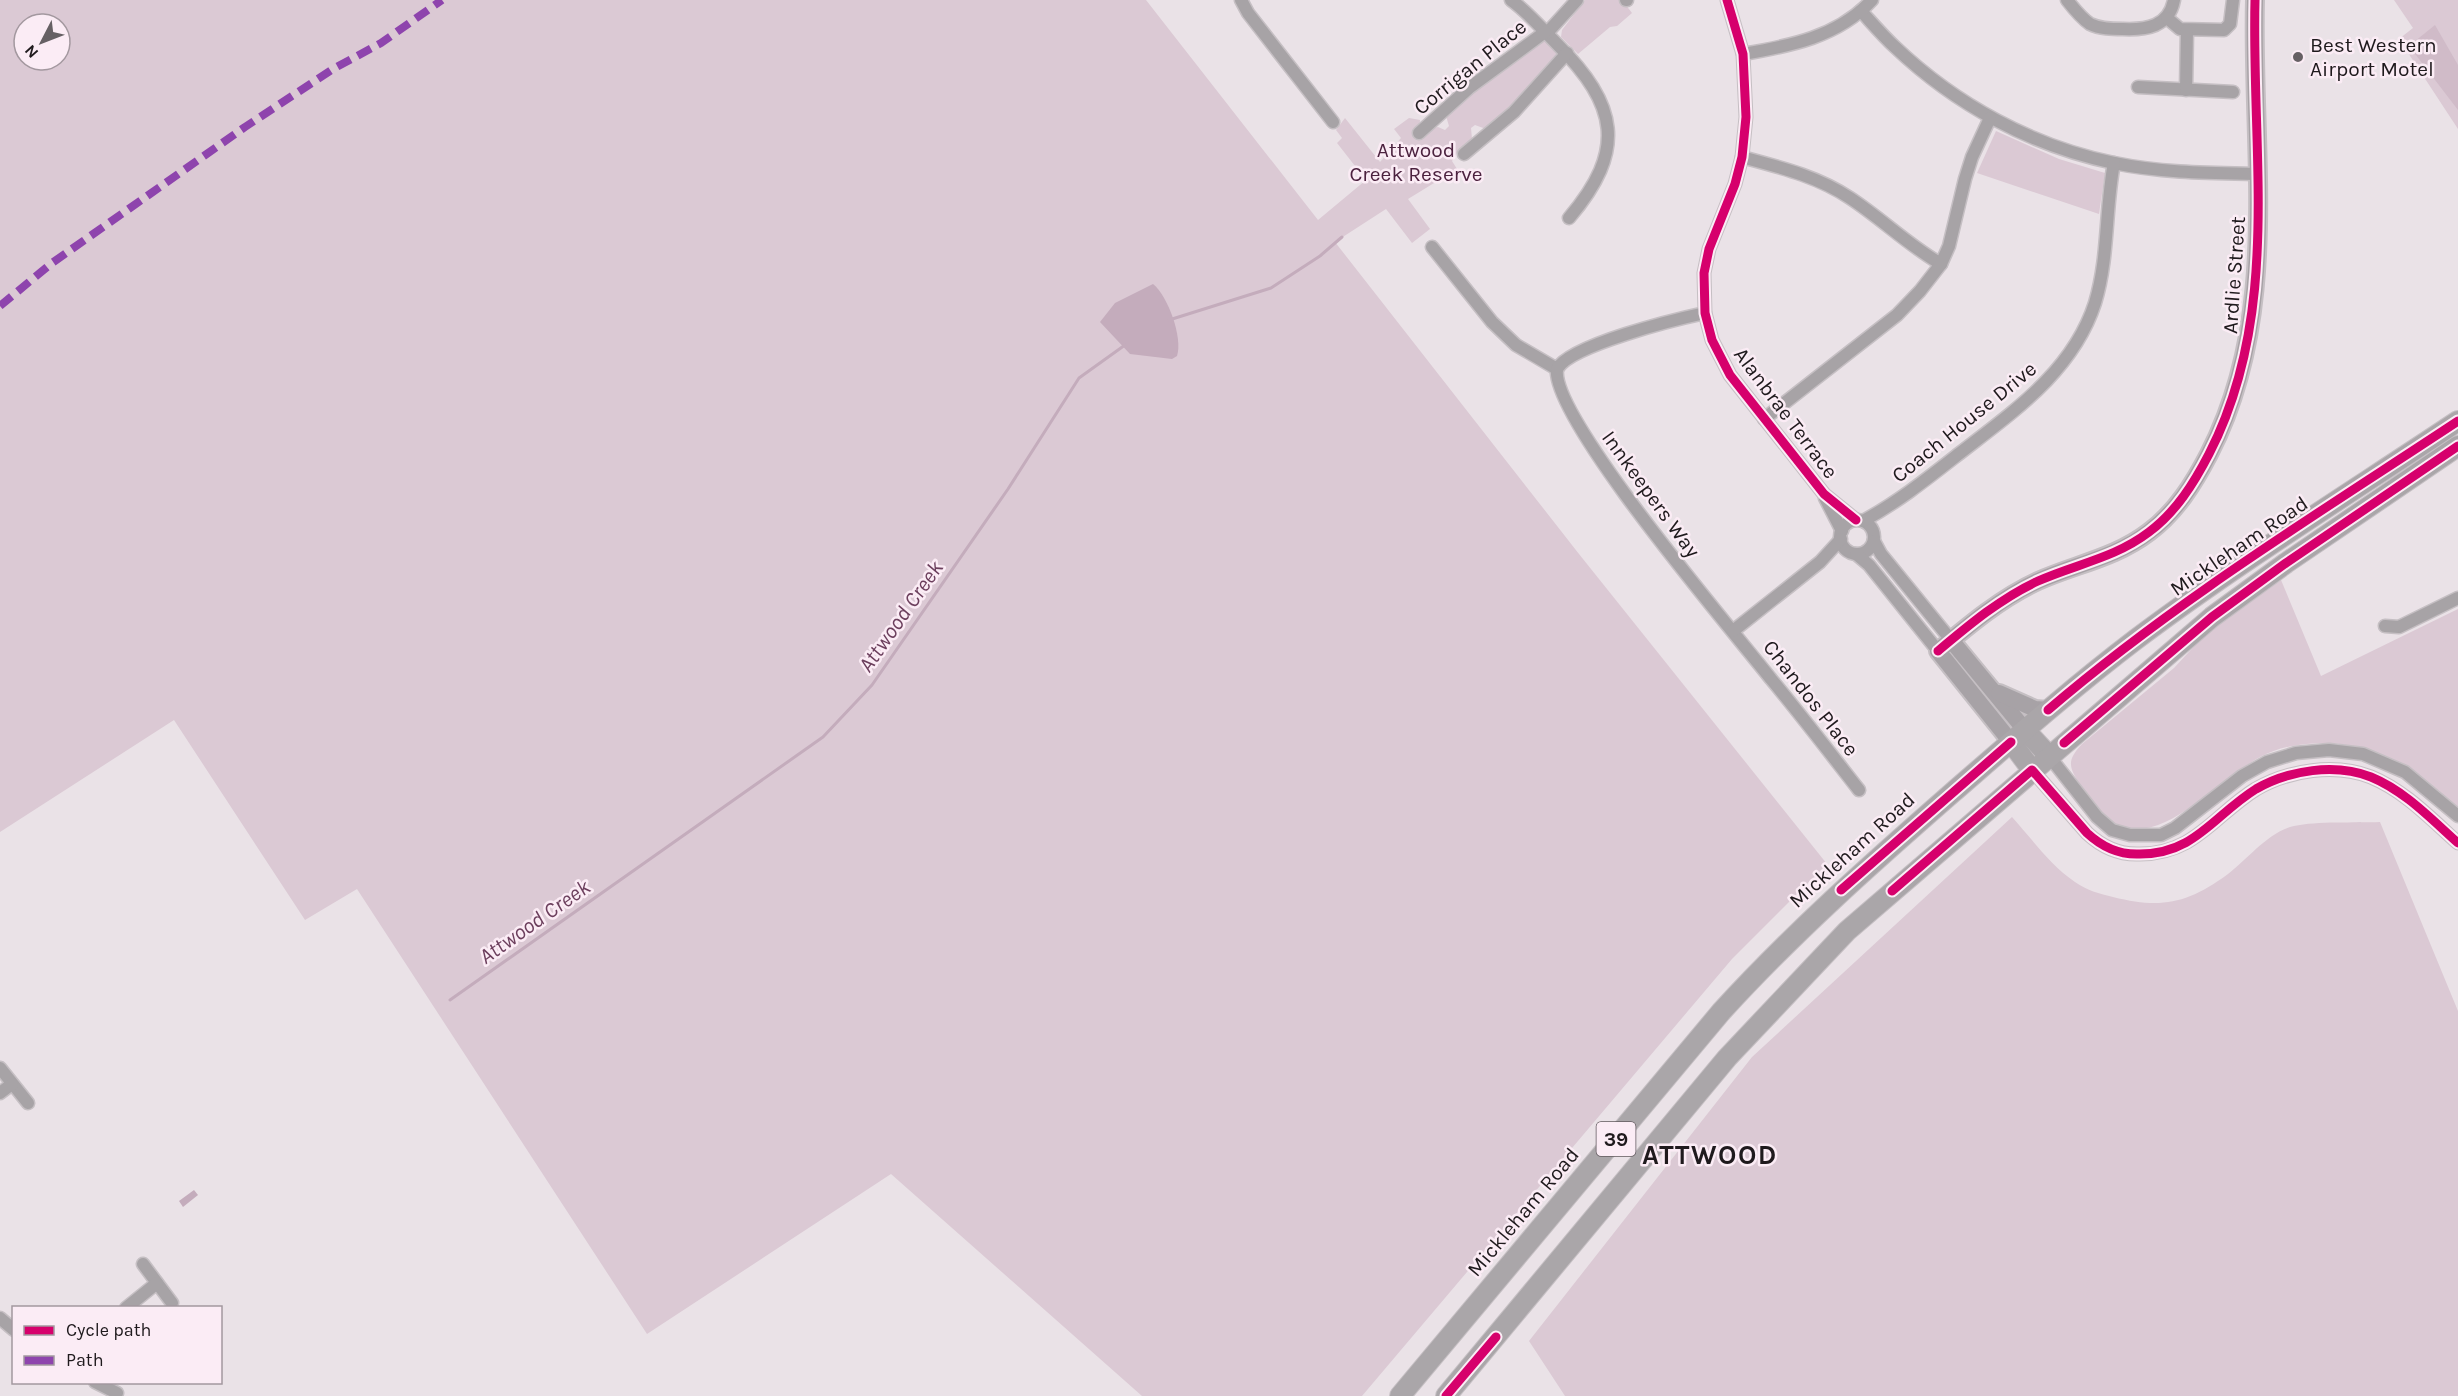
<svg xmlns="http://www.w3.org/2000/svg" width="2458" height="1396" font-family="Karla,sans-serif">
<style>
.green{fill:#dbc9d4;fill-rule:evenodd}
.forest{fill:#d0bbc8}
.water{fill:#c4acbc}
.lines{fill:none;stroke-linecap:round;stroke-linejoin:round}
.stream{stroke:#c4acbc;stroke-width:3}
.street-casing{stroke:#c5bfc3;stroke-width:15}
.secondary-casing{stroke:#c5bfc3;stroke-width:20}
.primary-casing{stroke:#c5bfc3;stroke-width:22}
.street{stroke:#a7a3a6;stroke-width:12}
.secondary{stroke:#a7a2a6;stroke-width:16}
.primary{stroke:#aaa6a9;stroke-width:20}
.quiet{stroke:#8e44ad;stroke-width:8;stroke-dasharray:15 8;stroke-linecap:butt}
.cycleway-casing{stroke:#fbecf5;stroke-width:13}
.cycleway{stroke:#d6006c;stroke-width:9}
.poi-dot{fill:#666064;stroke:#fbecf5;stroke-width:2}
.labels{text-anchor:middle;stroke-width:5;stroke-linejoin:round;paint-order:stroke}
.shield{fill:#fbecf5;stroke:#61595e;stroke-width:1.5}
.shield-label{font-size:20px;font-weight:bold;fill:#1f1a1d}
.poi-label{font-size:21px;fill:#1f1a1d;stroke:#fbecf5;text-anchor:start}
.street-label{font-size:21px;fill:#1f1a1d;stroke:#fbecf5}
.park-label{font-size:21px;fill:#4c223f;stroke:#fbecf5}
.water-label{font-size:22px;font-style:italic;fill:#6c3f5d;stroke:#fbecf5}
.district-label{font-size:27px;font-weight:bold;letter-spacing:1.5px;fill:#1f1a1d;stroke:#fbecf5}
</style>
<rect width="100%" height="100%" fill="#eae2e7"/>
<g class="green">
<path d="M 0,0 L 1146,0 L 1318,220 L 1366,180 L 1337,143 L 1342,138 L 1336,130 L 1345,118 L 1380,162 L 1401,138 L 1394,129 L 1409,118 L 1420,120 L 1419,131 L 1438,127 L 1445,130 L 1449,126 L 1446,116 L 1448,111 L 1545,38 L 1560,53 L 1534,89 L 1486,129 L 1475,125 L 1471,128 L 1472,139 L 1459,149 L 1452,161 L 1457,169 L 1408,199 L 1430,229 L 1412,243 L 1386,209 L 1335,242 L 1579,554 L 1827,864 L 1732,959 L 1362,1396 L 1142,1396 L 891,1174 L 647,1334 L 357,889 L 305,920 L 174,720 L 0,832 ZM 24,24 L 60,24 L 60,60 L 24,60 Z"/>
<polygon points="1585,0 1622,0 1632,13 1617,26 1610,27 1578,54 1561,37 1562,30"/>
<polygon points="2394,0 2458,0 2458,129 2399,39 2413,28"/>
<polygon points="1996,131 2059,159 2105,173 2099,214 1977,173"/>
<path d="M 2281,580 L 2321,676 L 2458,609 L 2458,812 C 2437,798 2415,783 2394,769 C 2385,763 2376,755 2367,751 C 2357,746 2338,743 2327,743 C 2304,743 2280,746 2260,757 C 2200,791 2136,882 2081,787 C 2070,768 2065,762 2082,744 L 2174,668 L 2213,626 Z"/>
<path d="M 2012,817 C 2032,839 2050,865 2075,882 C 2086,890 2100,894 2113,897 C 2161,909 2187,904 2228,874 C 2248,859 2268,832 2294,826 C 2317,821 2355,823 2380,822 L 2458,1011 L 2458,1396 L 1565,1396 L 1529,1341 L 1752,1057 Z"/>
</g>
<polygon class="forest" points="2435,25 2458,65 2458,110 2409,46"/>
<g class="water">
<path d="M 1153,284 C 1168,296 1183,338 1177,356 L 1172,359 L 1130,354 L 1100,322 L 1115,303 Z"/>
<polygon points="194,1190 198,1195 183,1207 179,1201"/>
</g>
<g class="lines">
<g class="stream">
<polyline points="1169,320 1271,288 1320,256 1342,237"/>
<polyline points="450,1000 823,737 872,685 1008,489 1079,378 1125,345"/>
</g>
<defs>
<g id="street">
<polyline points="1241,0 1248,13 1333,122"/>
<path d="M 1511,0 C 1528,12 1542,29 1557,44 C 1618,105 1627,150 1569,218"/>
<polyline points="1626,0 1627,0"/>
<polyline points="1727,0 1743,54 1746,117 1742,157 1735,184 1709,249 1704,273 1705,313 1712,340 1730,375 1824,494 1856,520"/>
<path d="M 2067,0 C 2074,9 2081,18 2090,24 C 2100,29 2112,29 2123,29 C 2146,30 2169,27 2174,0"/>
<path d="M 1861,11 C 1872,23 1883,36 1895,47 C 1956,105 2032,146 2114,163 C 2162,173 2211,173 2259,174"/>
<polyline points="2167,18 2180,29 2224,30 2230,24 2233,0"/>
<polyline points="1547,33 1577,0"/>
<path d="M 1743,54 C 1790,46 1838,37 1872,0"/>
<polyline points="2138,87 2233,92"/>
<polyline points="2186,90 2187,30"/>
<polyline points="1419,133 1469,88 1545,32"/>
<polyline points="1464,154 1514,112 1567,53"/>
<path d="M 1742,157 C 1779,167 1817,176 1850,198 C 1882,219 1908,245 1941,264"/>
<polyline points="1432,247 1492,322 1516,345 1557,369"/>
<path d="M 1557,369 C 1550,417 1734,632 1771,679 C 1801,715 1830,753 1859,790"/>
<path d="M 1557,369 C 1570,345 1677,319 1705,313"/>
<polyline points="1764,419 1897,315 1920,291 1941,264 1949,246 1965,179 1972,157 1990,118"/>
<polyline points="1825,498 1842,531"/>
<circle cx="1857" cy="537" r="17"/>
<path d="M 1863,521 C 1898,502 1928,478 1960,453 C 2014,411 2073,371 2095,303 C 2109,257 2105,209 2114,163"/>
<polyline points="1874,541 1881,554 1951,640"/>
<polyline points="1856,554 1869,565 1938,651"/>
<polyline points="2385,626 2399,627 2458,598"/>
<polyline points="1733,631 1820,562 1841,539"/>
<polyline points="2049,756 2097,817 2112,830 2130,835 2161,835 2175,828 2242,776 2267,762 2296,753 2329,750 2363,754 2405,772 2458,816"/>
<path d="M 2032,770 L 2087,833 C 2102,847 2120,855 2140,854 C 2195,854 2214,815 2256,789 C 2289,770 2335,763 2371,777 C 2405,791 2431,819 2458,843"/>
<polyline points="0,1068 28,1103"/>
<polyline points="0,1093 12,1084"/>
<polyline points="143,1264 172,1303"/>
<polyline points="126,1308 157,1283"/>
<polyline points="0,1318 14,1330"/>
<polyline points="95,1382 117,1393"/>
</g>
<g id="secondary">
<polyline points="1951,640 2025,730"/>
<polyline points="1999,693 2035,709 2048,710"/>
<path d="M 2011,742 L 1938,651 C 1969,625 2001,598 2038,581 C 2076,564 2115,558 2149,532 C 2176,512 2194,483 2209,454 C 2282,313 2251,152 2255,0"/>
</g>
<g id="primary">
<polyline points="2025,730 2049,756"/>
<polyline points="2011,742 2032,770"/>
<path d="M 1400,1396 L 1721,1012 C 1793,933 1872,863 1952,793 C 2012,741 2072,688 2135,640 C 2239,562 2350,493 2458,421"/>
<polyline points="1446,1396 1727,1058 1847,931 2212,617 2286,563 2458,446"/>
</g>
</defs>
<use href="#street" class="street-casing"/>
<use href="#secondary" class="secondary-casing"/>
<use href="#primary" class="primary-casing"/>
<use href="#street" class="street"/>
<use href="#secondary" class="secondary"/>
<use href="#primary" class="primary"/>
<polyline class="quiet" points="0,306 52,263 245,127 333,69 381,43 442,0"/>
<defs>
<g id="cycleway">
<polyline points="1727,0 1743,54 1746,117 1742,157 1735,184 1709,249 1704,273 1705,313 1712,340 1730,375 1824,494 1856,520"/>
<path d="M 1938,651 C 1969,625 2001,598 2038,581 C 2076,564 2115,558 2149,532 C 2176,512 2194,483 2209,454 C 2282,313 2251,152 2255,0"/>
<path d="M 2048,710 C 2175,601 2319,513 2458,421"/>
<polyline points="2064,743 2212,617 2286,563 2458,446"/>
<polyline points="1841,890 2011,742"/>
<path d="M 1892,891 L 2032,770 L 2087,833 C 2102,847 2120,855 2140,854 C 2195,854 2214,815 2256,789 C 2289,770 2335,763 2371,777 C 2405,791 2431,819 2458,843"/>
<polyline points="1446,1396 1496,1337"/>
</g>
</defs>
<use href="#cycleway" class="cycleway-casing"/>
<use href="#cycleway" class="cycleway"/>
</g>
<circle class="poi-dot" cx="2298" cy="57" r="6"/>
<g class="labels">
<rect class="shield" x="1596.5" y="1122" width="39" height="34" rx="4.5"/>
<g class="shield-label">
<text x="1616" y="1146">39</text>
</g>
<g class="poi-label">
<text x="2310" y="52">Best Western<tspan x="2310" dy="24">Airport Motel</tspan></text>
</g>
<g class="street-label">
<text transform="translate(1470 67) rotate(-39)" y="7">Corrigan Place</text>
<text transform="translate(2234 275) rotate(-86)" y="7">Ardlie Street</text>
<text transform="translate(1786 413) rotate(53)" y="7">Alanbrae Terrace</text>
<text transform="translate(1964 422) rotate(-39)" y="7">Coach House Drive</text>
<text transform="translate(1651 494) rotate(54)" y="7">Innkeepers Way</text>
<text transform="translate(2239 546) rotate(-34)" y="7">Mickleham Road</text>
<text transform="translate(1811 698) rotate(52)" y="7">Chandos Place</text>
<text transform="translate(1852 850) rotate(-42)" y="7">Mickleham Road</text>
<text transform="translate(1523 1212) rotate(-50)" y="7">Mickleham Road</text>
</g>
<g class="park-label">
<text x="1416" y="157">Attwood<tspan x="1416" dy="24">Creek Reserve</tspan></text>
</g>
<g class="water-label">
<text transform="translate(900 616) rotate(-55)" y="8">Attwood Creek</text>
<text transform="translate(534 921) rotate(-35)" y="8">Attwood Creek</text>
</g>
<g class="district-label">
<text x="1710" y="1164">ATTWOOD</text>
</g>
</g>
<rect x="12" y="1306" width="210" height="78" fill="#fbecf5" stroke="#a3989f" stroke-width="1.5"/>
<rect x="24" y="1326" width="30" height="9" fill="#d6006c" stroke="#a3989f" stroke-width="1.5"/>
<text x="66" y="1336" font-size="18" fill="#1f1a1d">Cycle path</text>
<rect x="24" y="1356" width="30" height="9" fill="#8e44ad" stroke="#a3989f" stroke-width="1.5"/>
<text x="66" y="1366" font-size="18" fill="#1f1a1d">Path</text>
<g transform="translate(42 42) rotate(228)"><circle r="28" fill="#fbecf5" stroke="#a3989f" stroke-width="1.5"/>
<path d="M0-4.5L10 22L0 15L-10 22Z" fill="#666064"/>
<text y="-9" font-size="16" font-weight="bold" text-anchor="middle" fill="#1f1a1d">N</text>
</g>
</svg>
